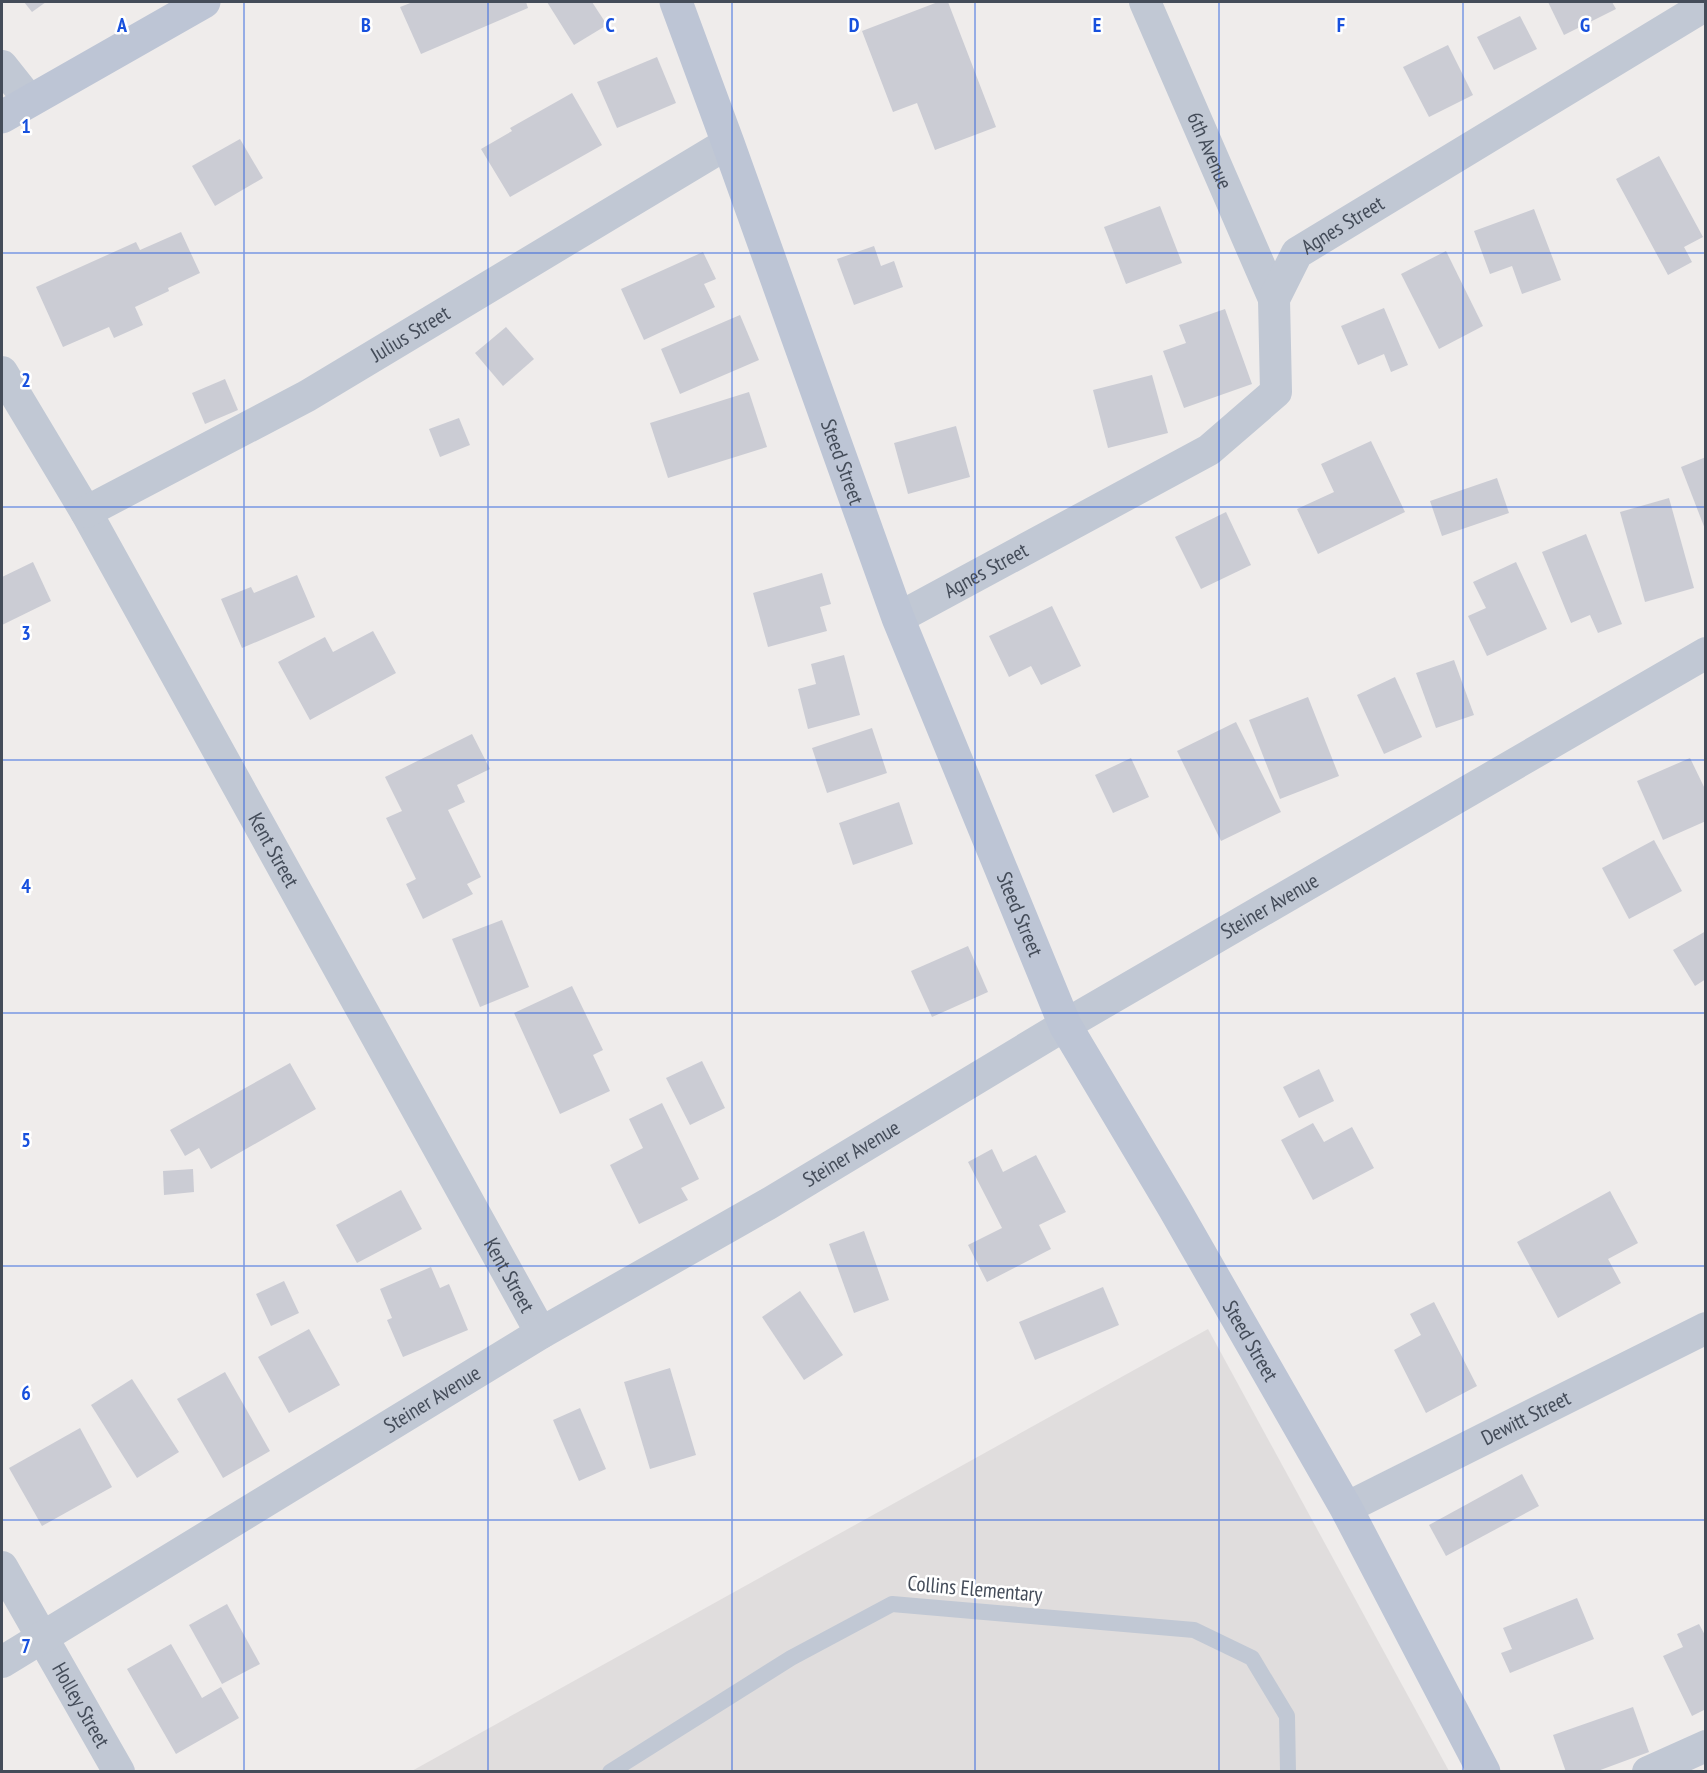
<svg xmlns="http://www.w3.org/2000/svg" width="1707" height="1773" font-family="'PT Sans Narrow',sans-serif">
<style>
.education{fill:#e0dddd}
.building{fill:#cbccd4}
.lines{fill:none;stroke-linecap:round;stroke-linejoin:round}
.lane{stroke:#c1c8d4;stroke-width:16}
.street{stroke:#c1c8d4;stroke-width:32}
.secondary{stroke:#bdc5d5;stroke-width:33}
.grid{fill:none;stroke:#1750dd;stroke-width:1.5;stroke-opacity:0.55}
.labels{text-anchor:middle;stroke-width:5;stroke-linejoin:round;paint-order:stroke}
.street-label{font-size:21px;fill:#444c59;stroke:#fff}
.grid-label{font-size:20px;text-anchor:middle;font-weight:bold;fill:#1750dd;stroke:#fff;stroke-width:5;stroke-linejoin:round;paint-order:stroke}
</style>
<rect width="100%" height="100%" fill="#efeceb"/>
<polygon class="education" points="1208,1329 1449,1771 410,1772"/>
<g class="building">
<polygon points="24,2 46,2 32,12"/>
<polygon points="413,2 526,2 528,8 421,54 400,7"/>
<polygon points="547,2 592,2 607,25 574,45"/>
<polygon points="938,2 948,2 996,127 935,150 917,103 893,112 862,31"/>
<polygon points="1548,2 1612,2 1616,9 1564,35"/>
<polygon points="1520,16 1537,49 1494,70 1477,37"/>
<polygon points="1448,45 1473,95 1429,117 1403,67"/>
<polygon points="657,57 676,103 617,128 597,82"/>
<polygon points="572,93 602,145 510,197 481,149 512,131 510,128"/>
<polygon points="240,139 263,178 215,206 192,166"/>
<polygon points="1659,156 1703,237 1684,247 1692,262 1668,275 1616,179"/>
<polygon points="1160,206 1182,263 1126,284 1104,227"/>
<polygon points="1534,209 1561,280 1522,294 1512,266 1490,274 1474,231"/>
<polygon points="181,232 200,273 168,288 169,291 135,307 143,325 114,338 109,327 63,347 36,287 136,242 140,250"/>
<polygon points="874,246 881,266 894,261 903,287 854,305 837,259"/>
<polygon points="1446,251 1483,326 1439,349 1401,274"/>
<polygon points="703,252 716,279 704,284 715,307 644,340 621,289"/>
<polygon points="1384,308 1408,365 1391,372 1384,354 1358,365 1341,326"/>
<polygon points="1225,309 1252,384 1184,408 1163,351 1186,343 1179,325"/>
<polygon points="740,315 759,360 680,394 661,349"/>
<polygon points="506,327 534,359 503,386 475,353"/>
<polygon points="1152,375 1168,433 1108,448 1093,390"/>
<polygon points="225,379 238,410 205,424 192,393"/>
<polygon points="749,392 767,447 668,478 650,423"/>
<polygon points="459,418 470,445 440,457 429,429"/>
<polygon points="956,426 970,477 908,494 894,443"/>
<polygon points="1371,441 1405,512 1318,554 1297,509 1334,492 1321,464"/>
<polygon points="1706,457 1706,529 1705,529 1681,467"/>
<polygon points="1497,478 1509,513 1442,536 1430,501"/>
<polygon points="1669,498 1694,588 1645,602 1620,512"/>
<polygon points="1226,512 1251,565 1201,589 1175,537"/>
<polygon points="1586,534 1622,624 1598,633 1590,615 1571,623 1542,552"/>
<polygon points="33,562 51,601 2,625 2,577"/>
<polygon points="1516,562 1547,629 1487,656 1468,616 1486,608 1473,582"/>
<polygon points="822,573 831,604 820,607 827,631 768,647 753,593"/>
<polygon points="297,575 315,617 242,648 221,599 251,587 254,593"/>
<polygon points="1052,606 1081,666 1041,685 1031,666 1009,677 989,636"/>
<polygon points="373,631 396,673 310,720 278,662 325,637 333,652"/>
<polygon points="844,655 860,715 808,729 798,689 816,684 811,664"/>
<polygon points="1454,660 1474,715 1436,728 1416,673"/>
<polygon points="1395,677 1422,737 1384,754 1357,695"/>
<polygon points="1308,697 1339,776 1280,799 1249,720"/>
<polygon points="1236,722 1281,812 1221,841 1177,751"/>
<polygon points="872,728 887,773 827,793 812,748"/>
<polygon points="472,734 490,769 457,785 465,802 448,810 481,877 467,884 473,894 423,919 406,884 416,879 386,818 402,811 385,777"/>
<polygon points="1131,758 1149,797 1113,813 1095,775"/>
<polygon points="1690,758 1706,791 1706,821 1663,840 1637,781"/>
<polygon points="899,802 913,844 853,865 839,823"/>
<polygon points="1654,840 1682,891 1629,919 1602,868"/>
<polygon points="502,920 529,987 480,1007 452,939"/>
<polygon points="1706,931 1706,979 1695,986 1673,950"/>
<polygon points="968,946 988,992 932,1017 911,971"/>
<polygon points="572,986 603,1050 593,1055 610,1091 560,1114 514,1013"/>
<polygon points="702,1061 725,1108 690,1125 666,1078"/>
<polygon points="290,1063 316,1109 211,1169 199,1148 185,1156 170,1130"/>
<polygon points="1319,1069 1334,1101 1299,1118 1283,1087"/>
<polygon points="662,1103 699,1179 681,1188 688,1200 639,1224 610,1165 643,1148 629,1119"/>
<polygon points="1313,1123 1324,1142 1352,1127 1374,1168 1313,1200 1281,1140"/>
<polygon points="992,1149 1003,1172 1036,1155 1066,1212 1039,1225 1051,1249 987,1282 968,1245 1002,1228 968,1162"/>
<polygon points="193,1169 194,1192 164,1195 163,1171"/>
<polygon points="401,1190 422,1229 357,1263 336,1225"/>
<polygon points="1610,1191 1638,1243 1608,1259 1621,1283 1558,1318 1517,1242"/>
<polygon points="864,1231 889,1300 854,1313 829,1244"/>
<polygon points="431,1267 440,1288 449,1284 468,1330 403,1357 387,1320 392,1318 380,1289"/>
<polygon points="284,1281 299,1313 271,1326 256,1294"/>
<polygon points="1103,1287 1119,1325 1035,1360 1019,1322"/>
<polygon points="800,1291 843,1355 804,1380 762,1317"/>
<polygon points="1434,1302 1477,1386 1426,1413 1394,1350 1421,1335 1410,1314"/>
<polygon points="309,1329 340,1385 289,1413 258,1357"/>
<polygon points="670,1368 696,1455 650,1469 624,1382"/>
<polygon points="225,1372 270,1451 223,1478 177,1399"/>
<polygon points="132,1379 179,1452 137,1478 91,1405"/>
<polygon points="580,1408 606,1469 579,1481 553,1420"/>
<polygon points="80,1428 112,1487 42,1526 9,1468"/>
<polygon points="1522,1474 1539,1506 1446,1556 1429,1525"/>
<polygon points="1577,1598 1594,1639 1510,1673 1501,1653 1512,1649 1503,1628"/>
<polygon points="227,1604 260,1664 222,1684 189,1625"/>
<polygon points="1699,1624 1706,1637 1706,1709 1692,1716 1663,1656 1683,1647 1677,1634"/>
<polygon points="171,1644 202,1698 221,1687 239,1718 176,1754 127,1669"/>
<polygon points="1633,1707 1649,1752 1595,1772 1566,1772 1553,1735"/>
</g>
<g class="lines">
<polyline class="lane" points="610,1772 791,1658 892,1604 1194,1630 1252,1658 1287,1716 1288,1772"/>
<g class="street">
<path id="s1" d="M 1145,2 L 1274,299"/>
<polyline points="2,66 29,100"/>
<path id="s2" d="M 2,372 L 86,512 L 541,1333"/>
<path id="s3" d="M 86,512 L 307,396 L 728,143"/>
<path id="s4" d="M 898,618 L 1209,450 L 1276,392 L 1274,299 L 1297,253 L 1706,5"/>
<path id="s5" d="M 1346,1508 L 1706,1328"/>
<path id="s6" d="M 2,1567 L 119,1772"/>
<path id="s7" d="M 2,1662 L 541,1333 L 768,1204 L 1065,1025 L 1706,653"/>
<polyline points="1648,1772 1706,1746"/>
</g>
<g class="secondary">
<path id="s8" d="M 676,2 L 728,143 L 898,618 L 1065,1025 L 1174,1208 L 1346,1508 L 1484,1772"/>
<polyline points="2,117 204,2"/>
</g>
</g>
<path class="grid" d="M 244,2 L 244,1772M 488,2 L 488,1772M 732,2 L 732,1772M 975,2 L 975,1772M 1219,2 L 1219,1772M 1463,2 L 1463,1772M 2,253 L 1706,253M 2,507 L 1706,507M 2,760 L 1706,760M 2,1013 L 1706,1013M 2,1266 L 1706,1266M 2,1520 L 1706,1520"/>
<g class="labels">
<g class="street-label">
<text dy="7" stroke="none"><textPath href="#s1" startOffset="162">6th Avenue</textPath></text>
<text dy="7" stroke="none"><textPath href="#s4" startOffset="640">Agnes Street</textPath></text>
<text dy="7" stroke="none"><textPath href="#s3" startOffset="370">Julius Street</textPath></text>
<text dy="7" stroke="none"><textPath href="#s8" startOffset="489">Steed Street</textPath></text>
<text dy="7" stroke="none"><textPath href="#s4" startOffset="100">Agnes Street</textPath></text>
<text dy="7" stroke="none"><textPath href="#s2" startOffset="550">Kent Street</textPath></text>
<text dy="7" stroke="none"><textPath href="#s7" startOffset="1476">Steiner Avenue</textPath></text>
<text dy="7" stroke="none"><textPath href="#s8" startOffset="975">Steed Street</textPath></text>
<text dy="7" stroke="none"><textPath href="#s7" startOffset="990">Steiner Avenue</textPath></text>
<text dy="7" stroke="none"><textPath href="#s2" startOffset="1036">Kent Street</textPath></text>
<text dy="7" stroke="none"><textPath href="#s8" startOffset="1461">Steed Street</textPath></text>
<text dy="7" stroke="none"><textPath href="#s7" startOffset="504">Steiner Avenue</textPath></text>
<text dy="7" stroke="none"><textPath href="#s5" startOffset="201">Dewitt Street</textPath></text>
<text transform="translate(975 1589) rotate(5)" y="7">Collins Elementary</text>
<text dy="7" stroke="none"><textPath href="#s6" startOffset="159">Holley Street</textPath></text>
</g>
</g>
<g class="grid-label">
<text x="122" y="32">A</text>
<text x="366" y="32">B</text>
<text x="610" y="32">C</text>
<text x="854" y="32">D</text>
<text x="1097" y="32">E</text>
<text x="1341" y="32">F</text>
<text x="1585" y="32">G</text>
<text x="26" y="133">1</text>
<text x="26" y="387">2</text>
<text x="26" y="640">3</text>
<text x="26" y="893">4</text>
<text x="26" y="1147">5</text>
<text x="26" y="1400">6</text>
<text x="26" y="1653">7</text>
</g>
<rect width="1707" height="1773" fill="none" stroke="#444c59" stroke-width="6"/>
</svg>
